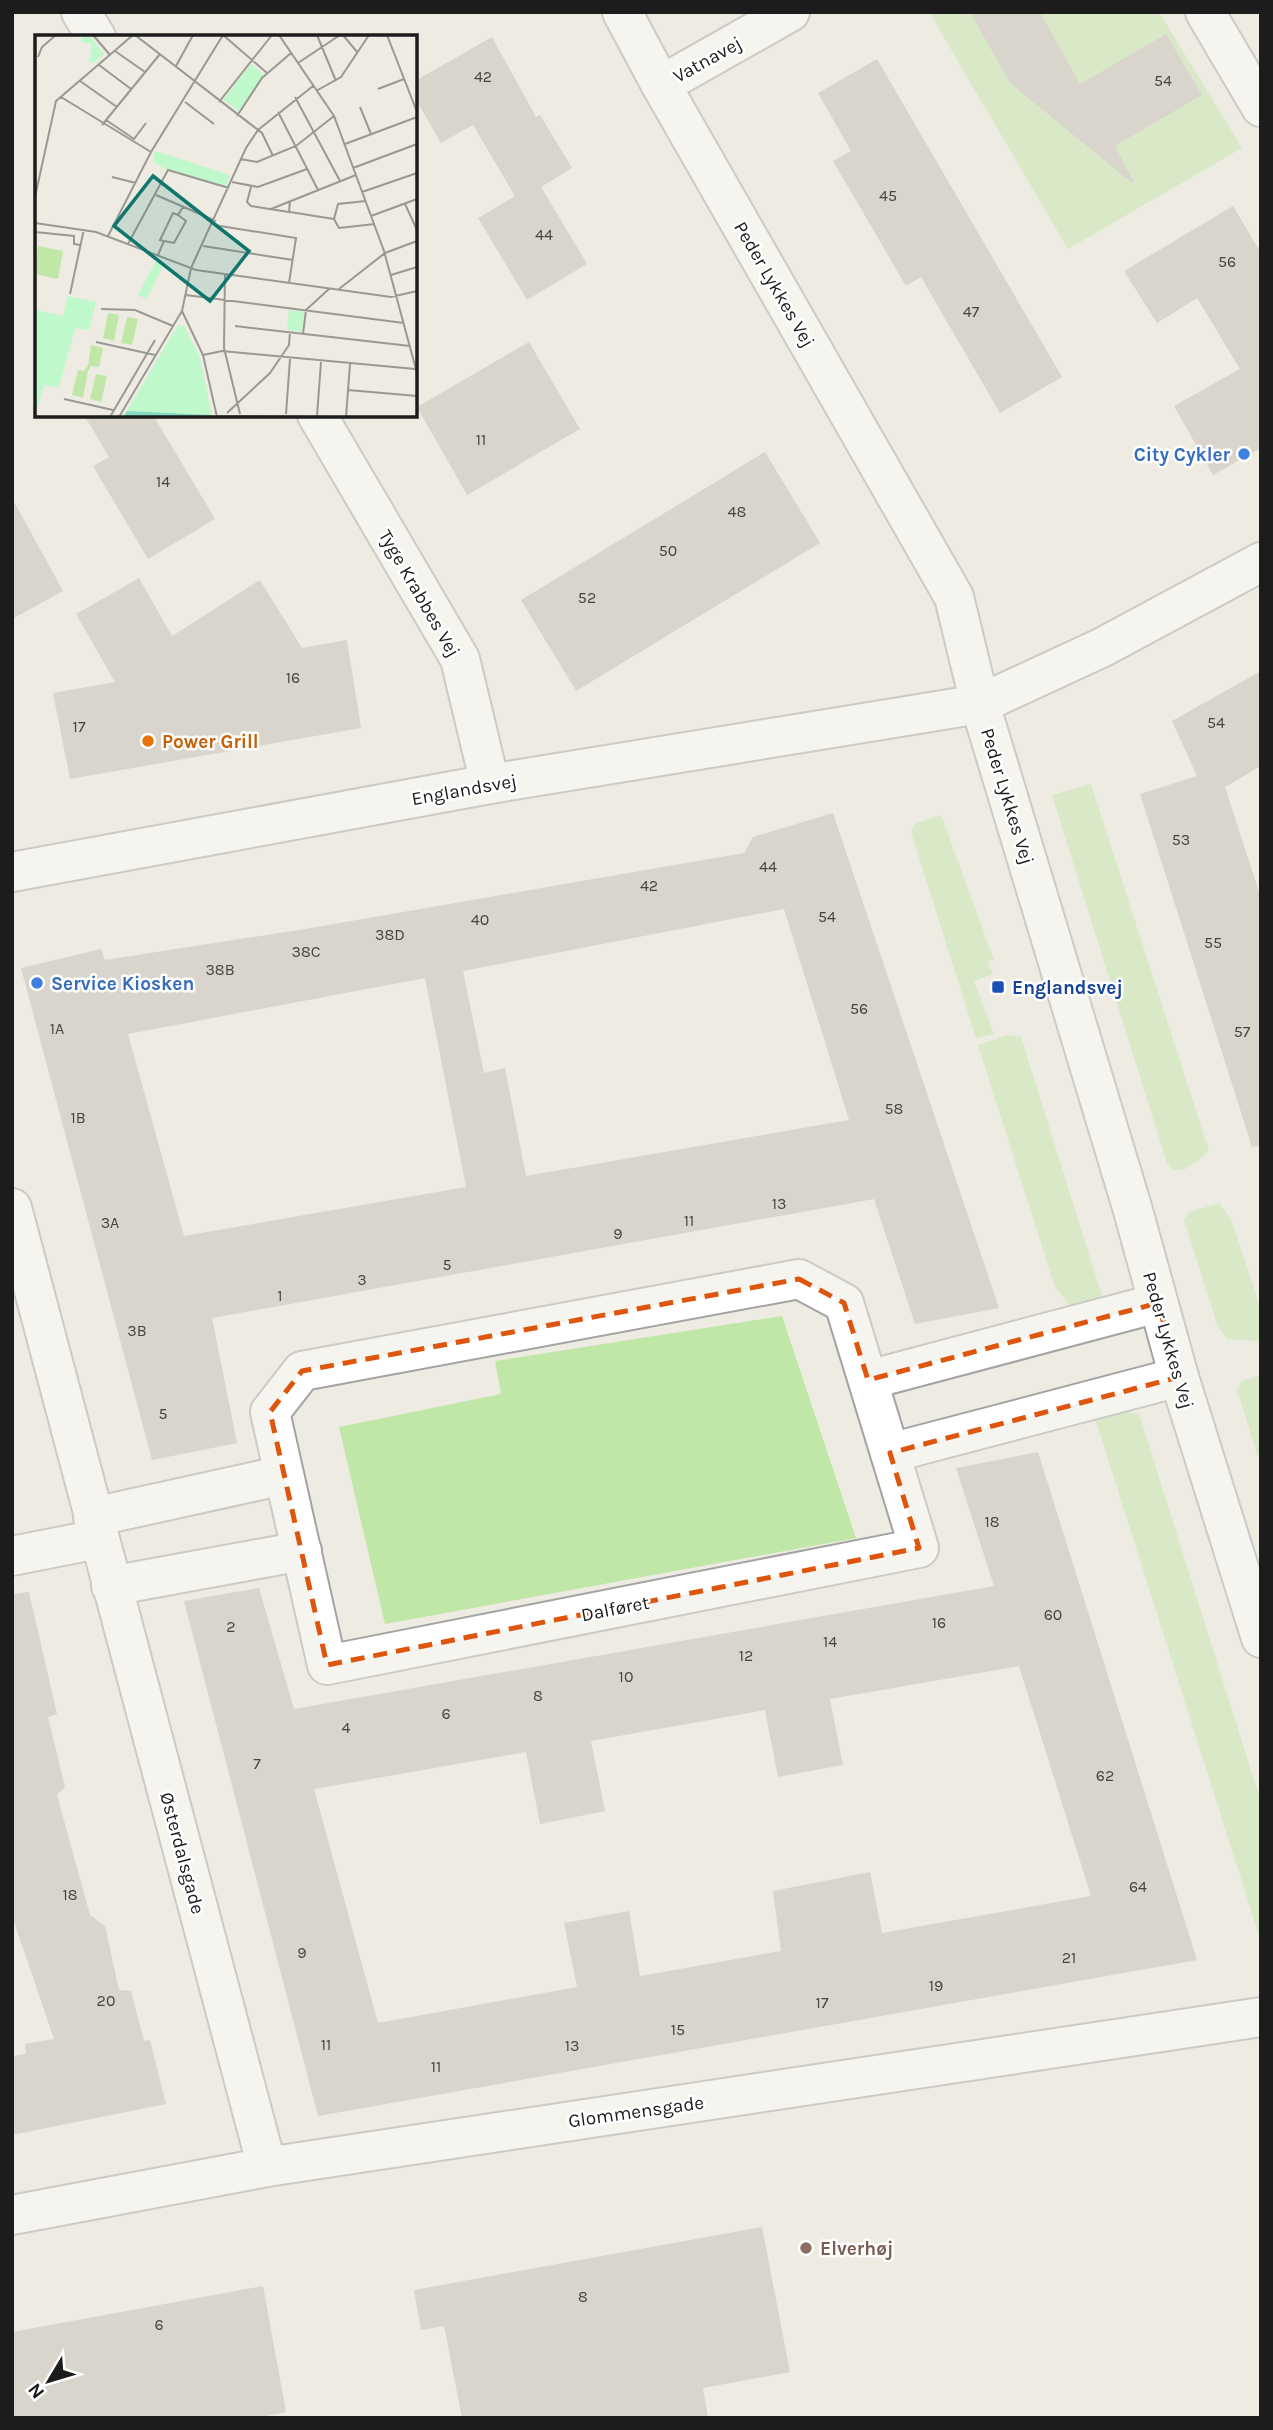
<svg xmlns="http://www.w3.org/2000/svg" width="1273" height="2430" font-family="Karla,sans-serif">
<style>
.grass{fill:#c0e7a8}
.building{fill:#c2bab2;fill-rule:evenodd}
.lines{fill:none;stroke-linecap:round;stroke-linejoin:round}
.minor-casing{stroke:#a3a3a3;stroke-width:42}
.tertiary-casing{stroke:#a3a3a3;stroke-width:42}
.minor{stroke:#fff;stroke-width:38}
.tertiary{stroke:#fff;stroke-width:38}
.marked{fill:none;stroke:#de560d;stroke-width:5;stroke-dasharray:14 9;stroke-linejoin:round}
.shop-dot{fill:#3f7fe0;stroke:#fff;stroke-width:2.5}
.food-dot{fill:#e8710a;stroke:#fff;stroke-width:2.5}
.transit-dot{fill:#1a4fb4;stroke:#fff;stroke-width:2.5}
.education-dot{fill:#8d6e63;stroke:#fff;stroke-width:2.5}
.labels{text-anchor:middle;stroke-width:5;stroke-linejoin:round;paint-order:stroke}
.number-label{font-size:16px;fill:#464442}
.street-label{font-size:19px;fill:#1c1c1c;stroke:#fff}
.shop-label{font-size:19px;font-weight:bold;fill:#366cbe;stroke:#fff;text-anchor:end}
.food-label{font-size:19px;font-weight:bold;fill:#c56008;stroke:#fff;text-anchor:start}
.transit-label{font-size:19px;font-weight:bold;fill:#164399;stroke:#fff;text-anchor:start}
.education-label{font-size:19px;font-weight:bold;fill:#785e54;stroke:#fff;text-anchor:start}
.inset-road{fill:none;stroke:#999893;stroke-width:2}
.view{fill:#0f766e;fill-opacity:0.15;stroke:#0f766e;stroke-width:3.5}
.inset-edge{fill:none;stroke:#1c1c1c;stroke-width:3.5}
</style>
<rect width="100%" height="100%" fill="#edebe2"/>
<g class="grass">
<polygon points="929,12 1159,12 1242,148 1068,249"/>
<polygon points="1091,784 1209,1151 1186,1169 1174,1171 1167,1163 1052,795"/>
<polygon points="941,815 994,960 988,961 993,974 974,981 994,1034 976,1038 911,832 915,824"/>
<polygon points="1008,1035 1021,1037 1102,1296 1085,1309 1075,1312 1055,1287 978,1045"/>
<polygon points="1219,1203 1231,1219 1261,1310 1261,1341 1227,1339 1218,1327 1184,1220 1190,1212"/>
<polygon points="782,1316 856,1538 385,1624 339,1427 501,1394 495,1361"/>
<polygon points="1261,1375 1261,1466 1237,1390 1242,1381"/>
<polygon points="1118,1410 1139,1414 1261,1802 1261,1942 1095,1418"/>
</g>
<g class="building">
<polygon points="970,12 1040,12 1080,84 1166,34 1202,95 1115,146 1134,182 1132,183 1010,83"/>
<polygon points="492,37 536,117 540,115 572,168 541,187 587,264 527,300 478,218 515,196 473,125 441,143 415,98 415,81"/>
<polygon points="877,59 1062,377 1000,413 921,277 906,286 833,161 851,151 818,93"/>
<polygon points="1233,206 1261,253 1261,448 1213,475 1174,406 1240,369 1197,298 1157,323 1124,271"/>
<polygon points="529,342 580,429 467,495 417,407"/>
<polygon points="84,415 153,415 215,519 148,559 93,466 109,457"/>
<polygon points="765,452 820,543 576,691 521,600"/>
<polygon points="12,498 63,591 12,619"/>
<polygon points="139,578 172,636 260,580 302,648 347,640 361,728 70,779 53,693 115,682 76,614"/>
<polygon points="1261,671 1261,766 1225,787 1261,898 1261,1146 1252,1147 1140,794 1197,776 1172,721"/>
<path d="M 833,813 L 999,1308 L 915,1324 L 874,1199 L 212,1318 L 237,1443 L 152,1460 L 21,968 L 101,949 L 105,960 L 305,929 L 744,853 L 753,837 ZM 784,909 L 849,1120 L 526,1176 L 505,1068 L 484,1073 L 463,971 ZM 425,978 L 466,1187 L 184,1236 L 128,1034 Z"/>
<path d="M 1038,1452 L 1197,1960 L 318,2116 L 184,1601 L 259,1588 L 294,1709 L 994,1586 L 956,1468 ZM 1019,1666 L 1091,1896 L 882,1933 L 870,1872 L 773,1891 L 781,1951 L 640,1976 L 629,1911 L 564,1923 L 577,1987 L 378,2023 L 314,1789 L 526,1752 L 540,1824 L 605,1811 L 591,1741 L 765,1710 L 778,1777 L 843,1765 L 830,1699 Z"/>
<polygon points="29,1592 57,1714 48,1717 65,1787 57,1795 90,1915 105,1926 119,1990 131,1991 144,2041 150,2040 166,2104 12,2135 12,2056 26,2054 25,2044 54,2039 12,1916 12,1594"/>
<polygon points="762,2227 790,2372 703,2388 708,2418 462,2418 444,2326 421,2330 414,2290"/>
<polygon points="263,2286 286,2412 257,2418 12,2418 12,2332"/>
</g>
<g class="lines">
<defs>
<g id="minor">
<polyline points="81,12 96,37"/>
<polyline points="622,12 661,85 954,597 980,704"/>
<polyline points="1205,12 1261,107"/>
<polyline points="661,85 790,12"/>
<polyline points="317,415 460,659 490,784"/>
<polyline points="12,1208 267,2167"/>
<polygon points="799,1279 844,1303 919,1548 327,1665 270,1412 302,1371"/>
<polyline points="868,1380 1158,1303"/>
<polyline points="890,1453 1179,1377"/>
<polyline points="93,1517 284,1475"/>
<polyline points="12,1556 98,1539"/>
<polyline points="111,1586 302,1551"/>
<polyline points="12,2215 267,2167 1261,2017"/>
</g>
<g id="tertiary">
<polyline points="980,704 1132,1207 1179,1377 1261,1638"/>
<polyline points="12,872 490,784 980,704 1103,647 1261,562"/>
</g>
</defs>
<use href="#minor" class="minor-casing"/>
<use href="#tertiary" class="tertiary-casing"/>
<use href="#minor" class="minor"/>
<use href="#tertiary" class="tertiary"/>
</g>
<path d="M0 0H1273V2430H0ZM 799,1279 L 844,1303 L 868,1380 L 1158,1303 L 1179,1377 L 890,1453 L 919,1548 L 327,1665 L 270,1412 L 302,1371 Z" fill="#edebe2" fill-opacity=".55" fill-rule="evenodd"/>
<path class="marked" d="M 799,1279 L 844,1303 L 868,1380 L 1158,1303 L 1179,1377 L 890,1453 L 919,1548 L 327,1665 L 270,1412 L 302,1371 Z"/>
<g class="shop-dot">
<circle cx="1244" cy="454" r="7"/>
<circle cx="37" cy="983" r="7"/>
</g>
<circle class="food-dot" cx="148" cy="741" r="7"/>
<rect class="transit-dot" x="991" y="980" width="14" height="14" rx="3.5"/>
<circle class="education-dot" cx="806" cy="2248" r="7"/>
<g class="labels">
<g class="number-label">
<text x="483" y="82">42</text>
<text x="1163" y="86">54</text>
<text x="888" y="201">45</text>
<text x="544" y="240">44</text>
<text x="1227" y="267">56</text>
<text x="971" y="317">47</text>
<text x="481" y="445">11</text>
<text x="163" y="487">14</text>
<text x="737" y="517">48</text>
<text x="668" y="556">50</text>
<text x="587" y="603">52</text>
<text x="293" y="683">16</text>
<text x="1216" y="728">54</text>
<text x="79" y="732">17</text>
<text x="1181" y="845">53</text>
<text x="768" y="872">44</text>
<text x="649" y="891">42</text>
<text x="827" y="922">54</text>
<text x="480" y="925">40</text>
<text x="390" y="940">38D</text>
<text x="1213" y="948">55</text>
<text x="306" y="957">38C</text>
<text x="220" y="975">38B</text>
<text x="859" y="1014">56</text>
<text x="57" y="1034">1A</text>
<text x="1242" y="1037">57</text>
<text x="894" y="1114">58</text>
<text x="78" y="1123">1B</text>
<text x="779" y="1209">13</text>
<text x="689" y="1226">11</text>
<text x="110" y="1228">3A</text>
<text x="618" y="1239">9</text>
<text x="447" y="1270">5</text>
<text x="362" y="1285">3</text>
<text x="280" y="1301">1</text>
<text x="137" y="1336">3B</text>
<text x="163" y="1419">5</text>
<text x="992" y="1527">18</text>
<text x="1053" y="1620">60</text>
<text x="939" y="1628">16</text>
<text x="231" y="1632">2</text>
<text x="830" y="1647">14</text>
<text x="746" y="1661">12</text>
<text x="626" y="1682">10</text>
<text x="538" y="1701">8</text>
<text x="446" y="1719">6</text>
<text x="346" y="1733">4</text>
<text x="257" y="1769">7</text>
<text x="1105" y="1781">62</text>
<text x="1138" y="1892">64</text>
<text x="70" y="1900">18</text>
<text x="302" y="1958">9</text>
<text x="1069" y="1963">21</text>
<text x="936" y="1991">19</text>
<text x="106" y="2006">20</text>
<text x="822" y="2008">17</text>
<text x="678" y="2035">15</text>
<text x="326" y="2050">11</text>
<text x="572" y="2051">13</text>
<text x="436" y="2072">11</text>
<text x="583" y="2302">8</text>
<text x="159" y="2330">6</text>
</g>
<g class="street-label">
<text transform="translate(707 59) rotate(-29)" y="7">Vatnavej</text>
<text transform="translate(775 284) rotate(60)" y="7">Peder Lykkes Vej</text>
<text transform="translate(420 593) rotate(60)" y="7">Tyge Krabbes Vej</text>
<text transform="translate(464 789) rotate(-10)" y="7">Englandsvej</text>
<text transform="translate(1008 796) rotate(73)" y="7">Peder Lykkes Vej</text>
<text transform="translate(1169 1340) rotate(74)" y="7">Peder Lykkes Vej</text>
<text transform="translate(615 1608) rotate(-11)" y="7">Dalføret</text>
<text transform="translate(183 1853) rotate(75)" y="7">Østerdalsgade</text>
<text transform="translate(636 2111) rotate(-8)" y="7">Glommensgade</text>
</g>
<g class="shop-label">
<text x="1230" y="461">City Cykler</text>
<text x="51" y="990" text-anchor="start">Service Kiosken</text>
</g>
<g class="food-label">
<text x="162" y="748">Power Grill</text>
</g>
<g class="transit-label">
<text x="1012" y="994">Englandsvej</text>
</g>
<g class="education-label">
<text x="820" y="2255">Elverhøj</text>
</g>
</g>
<g transform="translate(35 35)">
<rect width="382" height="382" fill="#edebe2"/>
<path d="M 3,211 L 28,216 L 23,244 L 0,239 ZM 73,278 L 84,280 L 79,306 L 68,303 ZM 92,282 L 103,284 L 97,310 L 86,308 ZM 56,310 L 68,313 L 64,332 L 56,331 L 53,336 L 48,363 L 37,360 L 43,335 L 49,336 L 53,331 ZM 61,339 L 72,341 L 66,367 L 55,364 Z" fill="#c0e7a8"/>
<path d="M 48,0 L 54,0 L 69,19 L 58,28 L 54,27 L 57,9 L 46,7 ZM 216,29 L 229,40 L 204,76 L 188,65 ZM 120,116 L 195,140 L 191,151 L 129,133 L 118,127 ZM 121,226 L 129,229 L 111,264 L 103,260 ZM 33,261 L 61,267 L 54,295 L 40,293 L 24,352 L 9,350 L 0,382 L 1,275 L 28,281 ZM 254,275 L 269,277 L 267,297 L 252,295 ZM 143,290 L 149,291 L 164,320 L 177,380 L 92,376 Z" fill="#bff8ca"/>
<path d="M 92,376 L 177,380 L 178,381 L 89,381 Z" fill="#81dcc3"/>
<path class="inset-road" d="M 58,0 L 75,20M 100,0 L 227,98 L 238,121M 188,0 L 232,38M 244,0 L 299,81 L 349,216 L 382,338M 282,0 L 301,46M 308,0 L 322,17M 352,0 L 382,77M 80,16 L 110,37M 3,22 L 7,12 L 21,0M 263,28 L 305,0M 64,30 L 96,54M 141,31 L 158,0M 45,46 L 82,72M 343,54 L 369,44M 281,56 L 306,42 L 334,0M 26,62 L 116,117M 260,62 L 305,146M 150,67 L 179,89M 184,67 L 237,0M 325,72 L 336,99M 243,77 L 283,155M 202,81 L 227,43 L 256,18M 71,85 L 99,104 L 111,88M 67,90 L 125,19M 310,109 L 382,82M 205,124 L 222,127 L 261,111 L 299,81M 318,133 L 382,109M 77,142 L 101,148M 197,147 L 223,152 L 272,134M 216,152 L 212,167 L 216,171 L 254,177 L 255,166M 327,157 L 382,138M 121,160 L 181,186M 0,162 L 21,66 L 98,0M 370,169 L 382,195M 236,174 L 321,140M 255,177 L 299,184M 336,181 L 382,164M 299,184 L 304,193 L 340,189M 299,184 L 303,169 L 331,166M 0,188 L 61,197 L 161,235 L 356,262 L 382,256M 179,190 L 261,203 L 254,248M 0,197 L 39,201 L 39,209 L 45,210M 73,201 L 116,117 L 188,0M 129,206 L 139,208 L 151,186 L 143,180M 93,209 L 133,135 L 194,153M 168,211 L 258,225M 123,220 L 129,206 L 125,205 L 138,178 L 143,180 L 148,172M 190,239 L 189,313 L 205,379M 356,240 L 382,232M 304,254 L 350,218 L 382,206M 35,259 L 49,194M 151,260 L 369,288M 66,274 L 100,275 L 138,291M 147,276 L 168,320 L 182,382M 200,291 L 375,311M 268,299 L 271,275 L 295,253M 61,307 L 120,320M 168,320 L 187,316 L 380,334M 313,355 L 382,361M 29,364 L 78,375M 192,378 L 235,338 L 254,310 L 255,297M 251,379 L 255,324M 182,381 L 291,382M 282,381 L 286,327M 75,382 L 120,305M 84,382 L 147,276 L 156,233 L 211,113 L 223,95 L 278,51M 311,382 L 315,329"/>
<path class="view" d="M 118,141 L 214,216 L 175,266 L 79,191 Z"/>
<rect width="382" height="382" class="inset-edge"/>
</g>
<rect width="1273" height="2430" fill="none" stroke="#1c1c1c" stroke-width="28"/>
<g transform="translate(49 2381) rotate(232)" stroke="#ffffff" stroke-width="5" paint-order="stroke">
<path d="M0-5L12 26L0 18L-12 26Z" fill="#1c1c1c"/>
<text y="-10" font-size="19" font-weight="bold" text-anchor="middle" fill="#1c1c1c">N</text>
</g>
</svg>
